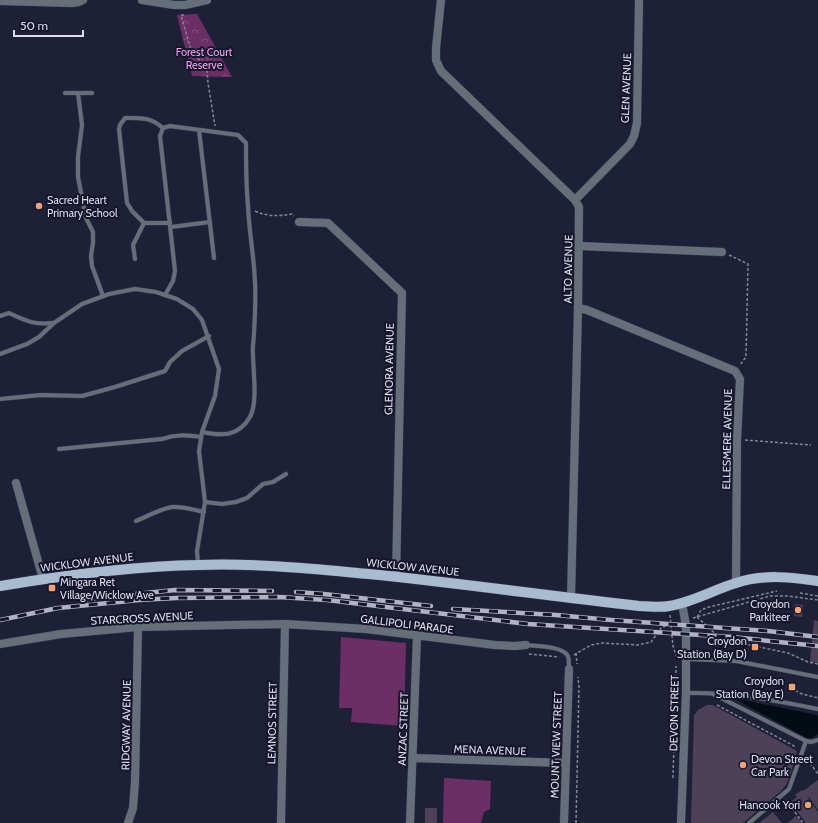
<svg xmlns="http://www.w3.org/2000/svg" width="818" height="823" font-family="Cabin,sans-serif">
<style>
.grass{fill:#6b2f65}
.park{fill:url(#park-crowns)}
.water{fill:#020c12}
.building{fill:#4d415a}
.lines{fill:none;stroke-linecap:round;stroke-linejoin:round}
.lane-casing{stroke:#383a50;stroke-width:5}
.street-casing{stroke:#383a50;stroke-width:9}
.primary-casing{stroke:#383a50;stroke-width:11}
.path{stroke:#838598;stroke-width:1.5;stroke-dasharray:3 2;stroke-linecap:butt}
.lane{stroke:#666e79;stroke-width:4}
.street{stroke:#666e79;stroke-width:8}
.primary{stroke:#a9bbd1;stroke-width:10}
.rail-casing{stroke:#b1b3c5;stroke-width:4.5}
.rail{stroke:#15162c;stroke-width:3;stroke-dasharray:9;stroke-linecap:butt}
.poi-dot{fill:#f0a279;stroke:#15162c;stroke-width:1.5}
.labels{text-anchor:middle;stroke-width:4;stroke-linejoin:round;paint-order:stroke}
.park-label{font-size:11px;fill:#f89eee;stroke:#15162c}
.street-label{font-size:11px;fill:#dbdded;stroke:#15162c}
.poi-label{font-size:11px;fill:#dbdded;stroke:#15162c;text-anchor:end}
</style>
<defs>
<pattern id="park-crowns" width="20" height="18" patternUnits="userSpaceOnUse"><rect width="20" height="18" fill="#6b2f65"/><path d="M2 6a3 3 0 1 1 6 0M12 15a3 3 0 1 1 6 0" fill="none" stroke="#804d7b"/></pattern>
</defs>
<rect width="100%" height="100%" fill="#1e2037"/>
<g class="grass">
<polygon points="341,637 406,643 404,726 351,722 352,708 339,708"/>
<polygon points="444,778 491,781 490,809 484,812 481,823 443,823"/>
</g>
<polygon class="park" points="197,14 232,77 192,76 177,15"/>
<polygon class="water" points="733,698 817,715 818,716 818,734 812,738 807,738"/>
<g class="building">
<polygon points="795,604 803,605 802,617 794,616"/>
<polygon points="814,620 818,621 818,663 810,662"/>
<polygon points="707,705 713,705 797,751 790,776 786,785 781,791 743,823 691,823 694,715 698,710"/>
<polygon points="818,780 818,810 809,797 808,798 818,812 818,823 806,823 790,802 797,797 795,795 802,790 803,791"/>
<rect x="425" y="808" width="12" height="15"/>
<polygon points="773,812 782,823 759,823"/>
<polygon points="796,816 802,823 787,823 790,821"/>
</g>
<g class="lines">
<defs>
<g id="lane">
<polyline points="65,93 92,93"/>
<polyline points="78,93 82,125 78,157 78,177 86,218 93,232 93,243 91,256 92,266 103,296"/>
<path d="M 163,128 C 150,117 142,118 125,118 L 120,125 L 119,129 L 127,203 L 132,211 L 144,223 L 170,223"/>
<polyline points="199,130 214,258"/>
<polyline points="171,227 210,222"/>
<polyline points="135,259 133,245 144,223"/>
<path d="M 165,295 L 173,281 L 175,271 L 160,136 L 163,128 L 170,126 L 238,135 L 246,143 C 246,164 246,185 248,206 C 249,232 254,256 255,282 C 256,299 255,316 254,333 C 254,340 252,347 253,354 C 253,371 258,402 250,417 C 238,437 222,436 202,432"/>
<path d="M 0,316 L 9,313 C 26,321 34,325 53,323"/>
<polyline points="0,354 27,344 39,337 54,323 82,304 109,294 135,289 156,292 177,299 193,309 202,320 219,369 215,396 202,432 199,451 205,502 197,551 198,564"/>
<polyline points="0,399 41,395 82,396 115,387 165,371 170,362 182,351 209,336"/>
<path d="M 59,449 L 162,439 C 176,434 187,435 201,437"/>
<polyline points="205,502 222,504 236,502 247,498 263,484 273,482 286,474"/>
<path d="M 136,521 C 148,516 160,509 172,507 C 183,506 194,510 204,512"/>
<path d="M 526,645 C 536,646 563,646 568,656 C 569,660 569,665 569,669"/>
<polyline points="686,659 736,661 818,677"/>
<path d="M 686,693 C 730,692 774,700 818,709"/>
<polyline points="713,694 806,741 811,742 818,740"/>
<polyline points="749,823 789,789 806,741"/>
</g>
<g id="street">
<polyline points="142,0 174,5 185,5 207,0"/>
<polyline points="441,0 436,48 436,60 441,71 575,200 579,207 578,308 571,598"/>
<polyline points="0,1 72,3 79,2 83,0"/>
<polyline points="575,200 630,144 634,136 637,123 639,0"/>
<polyline points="299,222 328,223 402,293 396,577"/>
<polyline points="579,246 722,252"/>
<polyline points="578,308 587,310 735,371 740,379 737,440 736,583"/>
<polyline points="16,483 43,579"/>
<polyline points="0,644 61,634 138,627 285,624 366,629 495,645 515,646 526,645"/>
<polyline points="413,758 565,763"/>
<polyline points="128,823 133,808 135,782 138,627"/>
<polyline points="281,823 285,624"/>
<polyline points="410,823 417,636"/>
<polyline points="564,823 569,669"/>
<polyline points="681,823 686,693 686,626 682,603"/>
</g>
<path id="primary" d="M 0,586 C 66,575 132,566 199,565 C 256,563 313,569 369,574 C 459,583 549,596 639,606 C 649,606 659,608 669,606 C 693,602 713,590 736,583 C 763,574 790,577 818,581"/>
</defs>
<use href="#lane" class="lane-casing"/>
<use href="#street" class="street-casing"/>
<use href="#primary" class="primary-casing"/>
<g class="path">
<polyline points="184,15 181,15 191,50 207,69 208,83 215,126"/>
<path d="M 255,211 C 268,217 279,216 292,214 L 294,216"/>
<polyline points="729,255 748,264 746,357 740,365"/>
<polyline points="745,440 811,445"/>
<polyline points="800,593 818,596"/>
<polyline points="670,615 673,646 677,658"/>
<polyline points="697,617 721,639 788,653 808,662 818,664"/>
<polyline points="697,617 701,610 709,607 777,591"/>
<polyline points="693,618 770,596 788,596 818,600"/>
<polyline points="576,653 577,664"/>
<polyline points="529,654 559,657"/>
<polyline points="574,655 591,645 602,643 638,645 651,642 662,627 677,623"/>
<polyline points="792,687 799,693 818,698"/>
<polyline points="717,705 796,747"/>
<polyline points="807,759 818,774"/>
<polyline points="673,778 676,666"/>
<polyline points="786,800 803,823"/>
<polyline points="576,823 579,687 578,677"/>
</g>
<use href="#lane" class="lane"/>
<use href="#street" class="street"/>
<use href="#primary" class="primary"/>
<defs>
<g id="rail">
<polyline points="296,592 324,594 431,606"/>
<polyline points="87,599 175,590 272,591"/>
<polyline points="453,609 556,615 611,620 768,631 818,637"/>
<polyline points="0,620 58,608 139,600 176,598 279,597 327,600 528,624 732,637 818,646"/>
</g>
</defs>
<use href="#rail" class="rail-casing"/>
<use href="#rail" class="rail"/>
</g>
<g class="poi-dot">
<circle cx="39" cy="206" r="4"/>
<rect x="48" y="584" width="8" height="8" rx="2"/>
<circle cx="798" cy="610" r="4"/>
<rect x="751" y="643" width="8" height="8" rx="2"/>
<rect x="788" y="683" width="8" height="8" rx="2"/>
<circle cx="743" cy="765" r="4"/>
<circle cx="808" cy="805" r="4"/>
</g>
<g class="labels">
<g class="park-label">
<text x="204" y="56">Forest Court<tspan x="204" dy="13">Reserve</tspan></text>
</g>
<g class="street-label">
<text transform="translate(626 88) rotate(-88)" y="4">GLEN AVENUE</text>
<text transform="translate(568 269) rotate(-89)" y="4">ALTO AVENUE</text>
<text transform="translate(389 369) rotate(-89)" y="4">GLENORA AVENUE</text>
<text transform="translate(727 439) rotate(-89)" y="4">ELLESMERE AVENUE</text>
<text transform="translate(87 562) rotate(-7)" y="4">WICKLOW AVENUE</text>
<text transform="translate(413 567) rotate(6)" y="4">WICKLOW AVENUE</text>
<text transform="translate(142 618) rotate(-3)" y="4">STARCROSS AVENUE</text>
<text transform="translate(407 624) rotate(7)" y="4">GALLIPOLI PARADE</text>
<text transform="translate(674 713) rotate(-89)" y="4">DEVON STREET</text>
<text transform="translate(272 723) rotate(-89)" y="4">LEMNOS STREET</text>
<text transform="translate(126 725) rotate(-89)" y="4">RIDGWAY AVENUE</text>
<text transform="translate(403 729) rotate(-88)" y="4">ANZAC STREET</text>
<text transform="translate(556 745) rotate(-88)" y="4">MOUNT VIEW STREET</text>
<text transform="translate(490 750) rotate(2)" y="4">MENA AVENUE</text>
</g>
<g class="poi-label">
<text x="47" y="204" text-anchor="start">Sacred Heart<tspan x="47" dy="13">Primary School</tspan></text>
<text x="60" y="586" text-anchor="start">Mingara Ret<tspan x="60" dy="13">Village/Wicklow Ave</tspan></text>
<text x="790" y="608">Croydon<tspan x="790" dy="13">Parkiteer</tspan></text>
<text x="747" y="645">Croydon<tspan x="747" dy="13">Station (Bay D)</tspan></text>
<text x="784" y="685">Croydon<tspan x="784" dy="13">Station (Bay E)</tspan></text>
<text x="751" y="763" text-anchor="start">Devon Street<tspan x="751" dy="13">Car Park</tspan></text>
<text x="800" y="809">Hancook Yori</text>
</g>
</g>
<path d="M14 30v6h69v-6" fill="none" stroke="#dbdded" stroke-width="2"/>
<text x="20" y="30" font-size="12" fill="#dbdded" stroke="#15162c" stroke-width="3" paint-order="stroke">50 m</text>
</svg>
